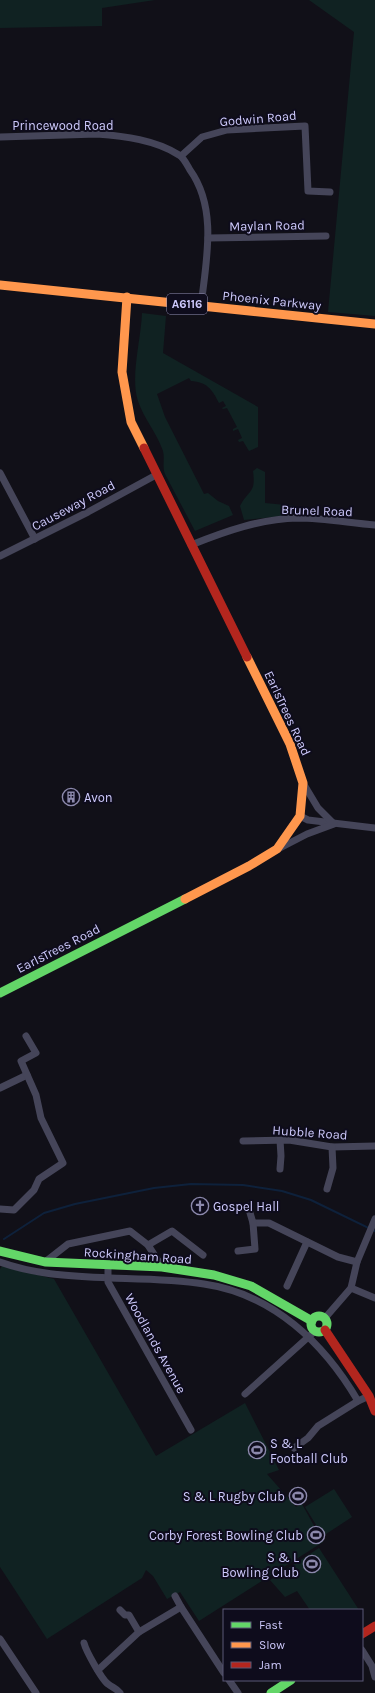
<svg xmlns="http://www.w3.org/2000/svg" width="375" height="1693" font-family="Karla,sans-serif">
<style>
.green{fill:#102222}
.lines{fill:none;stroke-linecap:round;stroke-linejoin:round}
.stream{stroke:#0e213b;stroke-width:2}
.street{stroke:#454559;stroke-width:7}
.fast{stroke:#63d668;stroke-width:9}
.slow{stroke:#ff974d;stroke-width:9}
.jam{stroke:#b3261e;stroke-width:9}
.labels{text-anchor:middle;stroke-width:4;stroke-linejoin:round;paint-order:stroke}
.shield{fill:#0e0c1c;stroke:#9491b9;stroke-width:1}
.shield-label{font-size:12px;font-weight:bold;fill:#cecafc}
.street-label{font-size:13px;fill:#cecafc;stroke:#0e0c1c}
.poi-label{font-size:13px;fill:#cecafc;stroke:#0e0c1c;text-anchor:start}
</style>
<rect width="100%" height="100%" fill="#111018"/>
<g class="green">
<polygon points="0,0 155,0 102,8 102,26 0,28"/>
<polygon points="309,0 375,0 375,316 328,312 354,32"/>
<path d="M 142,313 L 166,316 L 163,353 L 258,407 L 258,447 L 249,451 L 243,441 L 239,442 L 238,440 L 242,438 L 238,429 L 233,431 L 233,429 L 237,427 L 227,408 L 223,409 L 222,408 L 226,406 L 223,401 L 219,403 C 212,389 207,382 191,381 L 189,378 L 157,394 L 165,417 L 204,494 L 208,493 L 218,501 L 229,506 L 233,515 L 195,531 L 165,474 C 162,466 165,459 163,451 C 157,433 144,419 138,401 C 130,377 141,340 142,313 Z"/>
<path d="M 257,468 L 265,472 L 265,503 L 296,506 L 293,515 L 244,520 L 240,506 C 249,489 256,494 253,471 Z"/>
<polygon points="2,1266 54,1279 156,1456 245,1403 279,1470 267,1474 296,1507 302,1504 323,1542 199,1621 180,1592 167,1599 153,1576 146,1570 142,1578 47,1639 0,1567 0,1269"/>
<polygon points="334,1489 352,1517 323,1536 305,1507"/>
<polygon points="319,1548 359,1610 310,1610 297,1591 285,1597 270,1580"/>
</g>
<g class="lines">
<polyline class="stream" points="4,1239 44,1213 75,1204 154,1188 191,1184 243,1185 282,1191 311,1200 375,1231"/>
<g class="street">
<path d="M 0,137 L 97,134 C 124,136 156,140 179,155 C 184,158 187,165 190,170 C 218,209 206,261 201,306"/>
<polyline points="181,156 202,137 227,130 305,126 308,191 330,192"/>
<polyline points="208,238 326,236"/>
<polyline points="0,473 35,539"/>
<path d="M 191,545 C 226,531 260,519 298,518 C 323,518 350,523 375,525"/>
<polyline points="0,556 88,512 156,475"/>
<polyline points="300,816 308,820 375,828"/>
<polyline points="278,849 307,834 334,824 318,808 303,783"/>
<polyline points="0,1088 27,1075"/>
<polyline points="280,1140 281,1156 280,1169"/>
<polyline points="243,1141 289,1140 332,1147 375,1146"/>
<polyline points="327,1189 333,1168 332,1147"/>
<polyline points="0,1209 14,1210 34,1190 39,1179 63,1163 41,1118 36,1095 21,1061 36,1053 26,1036"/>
<polyline points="253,1223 269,1223 338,1257 357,1262"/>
<polyline points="148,1245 172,1231 203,1255"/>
<polyline points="238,1251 255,1249 253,1223 248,1206"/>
<path d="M 0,1262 C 36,1275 72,1276 110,1278 C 142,1279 173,1279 204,1284 C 273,1294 324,1343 358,1401"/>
<polyline points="45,1262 68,1244 130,1231 148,1245 162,1267"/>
<polyline points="108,1265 108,1282 191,1430"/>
<polyline points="287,1286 307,1242"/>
<polyline points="351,1288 375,1298"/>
<polyline points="325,1318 351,1288 357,1262 375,1219"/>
<polyline points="245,1394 315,1331"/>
<polyline points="294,1448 308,1438 318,1426 358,1401 369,1396"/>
<polyline points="175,1596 181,1607"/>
<polyline points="120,1610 125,1615 129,1615 139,1632"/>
<polyline points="0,1639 36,1693"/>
<path d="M 84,1643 C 86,1651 102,1680 108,1684 C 113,1688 116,1688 120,1693"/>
<polyline points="362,1650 372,1666 375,1677"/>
<polyline points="98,1670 139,1632 181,1607 224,1673"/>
<polyline points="229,1680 238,1693"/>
</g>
<g class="fast">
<polyline points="0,993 185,899"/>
<polyline points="0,1251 45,1262 162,1267 214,1275 251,1286 312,1321"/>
<circle cx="319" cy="1324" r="8"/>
<polyline points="271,1693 291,1680"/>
</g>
<g class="slow">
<polyline points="0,285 375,324"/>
<polyline points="127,297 122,372 131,422 144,448"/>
<polyline points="185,899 249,866 277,849 300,816 303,783 290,744 247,657"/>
</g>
<g class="jam">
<polyline points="144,448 247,657"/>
<polyline points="325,1330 369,1396 375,1411"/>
<polyline points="362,1634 375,1626"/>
</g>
</g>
<defs>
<symbol id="building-ring" viewBox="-11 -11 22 22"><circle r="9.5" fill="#0e0c1c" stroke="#8c89ac" stroke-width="1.5"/><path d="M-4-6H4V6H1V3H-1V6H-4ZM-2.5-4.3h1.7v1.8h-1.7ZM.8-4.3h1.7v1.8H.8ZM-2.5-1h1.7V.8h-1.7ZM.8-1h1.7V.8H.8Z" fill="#8c89ac"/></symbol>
<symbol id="church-ring" viewBox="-11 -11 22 22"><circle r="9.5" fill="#0e0c1c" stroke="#8c89ac" stroke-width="1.5"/><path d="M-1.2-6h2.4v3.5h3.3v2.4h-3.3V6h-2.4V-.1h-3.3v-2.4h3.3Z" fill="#8c89ac"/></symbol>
<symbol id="stadium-ring" viewBox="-11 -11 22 22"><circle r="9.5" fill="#0e0c1c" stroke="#8c89ac" stroke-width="1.5"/><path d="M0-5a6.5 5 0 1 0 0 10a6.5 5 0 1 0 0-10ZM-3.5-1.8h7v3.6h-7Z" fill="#8c89ac"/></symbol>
</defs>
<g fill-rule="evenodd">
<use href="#building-ring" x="61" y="787" width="20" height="20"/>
<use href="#church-ring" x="190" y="1196" width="20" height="20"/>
<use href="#stadium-ring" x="247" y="1440" width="20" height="20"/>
<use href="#stadium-ring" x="288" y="1486" width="20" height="20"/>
<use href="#stadium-ring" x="306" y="1525" width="20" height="20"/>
<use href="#stadium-ring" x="302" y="1554" width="20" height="20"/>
</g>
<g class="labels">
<rect class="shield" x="167" y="294" width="40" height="20" rx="3"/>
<g class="shield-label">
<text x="187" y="308">A6116</text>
</g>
<g class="street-label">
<text transform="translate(258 118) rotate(-5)" y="5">Godwin Road</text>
<text x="63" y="130">Princewood Road</text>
<text transform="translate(267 225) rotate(-1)" y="5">Maylan Road</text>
<text transform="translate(272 300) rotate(6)" y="5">Phoenix Parkway</text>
<text transform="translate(73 505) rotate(-28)" y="5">Causeway Road</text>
<text transform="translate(317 510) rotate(2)" y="5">Brunel Road</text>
<text transform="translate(288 713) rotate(65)" y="5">EarlsTrees Road</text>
<text transform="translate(58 948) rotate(-27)" y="5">EarlsTrees Road</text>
<text transform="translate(310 1132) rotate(4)" y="5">Hubble Road</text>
<text transform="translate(138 1255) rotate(4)" y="5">Rockingham Road</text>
<text transform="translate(156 1343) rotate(61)" y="5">Woodlands Avenue</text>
</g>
<g class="poi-label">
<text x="84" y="802">Avon</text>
<text x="213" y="1211">Gospel Hall</text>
<text x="270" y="1448">S &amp; L<tspan x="270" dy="15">Football Club</tspan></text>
<text x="285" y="1501" text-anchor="end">S &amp; L Rugby Club</text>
<text x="303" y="1540" text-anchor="end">Corby Forest Bowling Club</text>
<text x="299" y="1562" text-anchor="end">S &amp; L<tspan x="299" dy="15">Bowling Club</tspan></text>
</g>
</g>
<rect x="223" y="1609" width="140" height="72" fill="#0e0c1c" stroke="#5b5876"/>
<rect x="231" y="1622" width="20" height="6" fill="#63d668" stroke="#5b5876"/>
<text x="259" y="1629" font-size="12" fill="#cecafc">Fast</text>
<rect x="231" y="1642" width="20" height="6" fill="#ff974d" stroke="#5b5876"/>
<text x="259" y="1649" font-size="12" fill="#cecafc">Slow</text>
<rect x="231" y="1662" width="20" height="6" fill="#b3261e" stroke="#5b5876"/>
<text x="259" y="1669" font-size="12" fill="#cecafc">Jam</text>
</svg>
